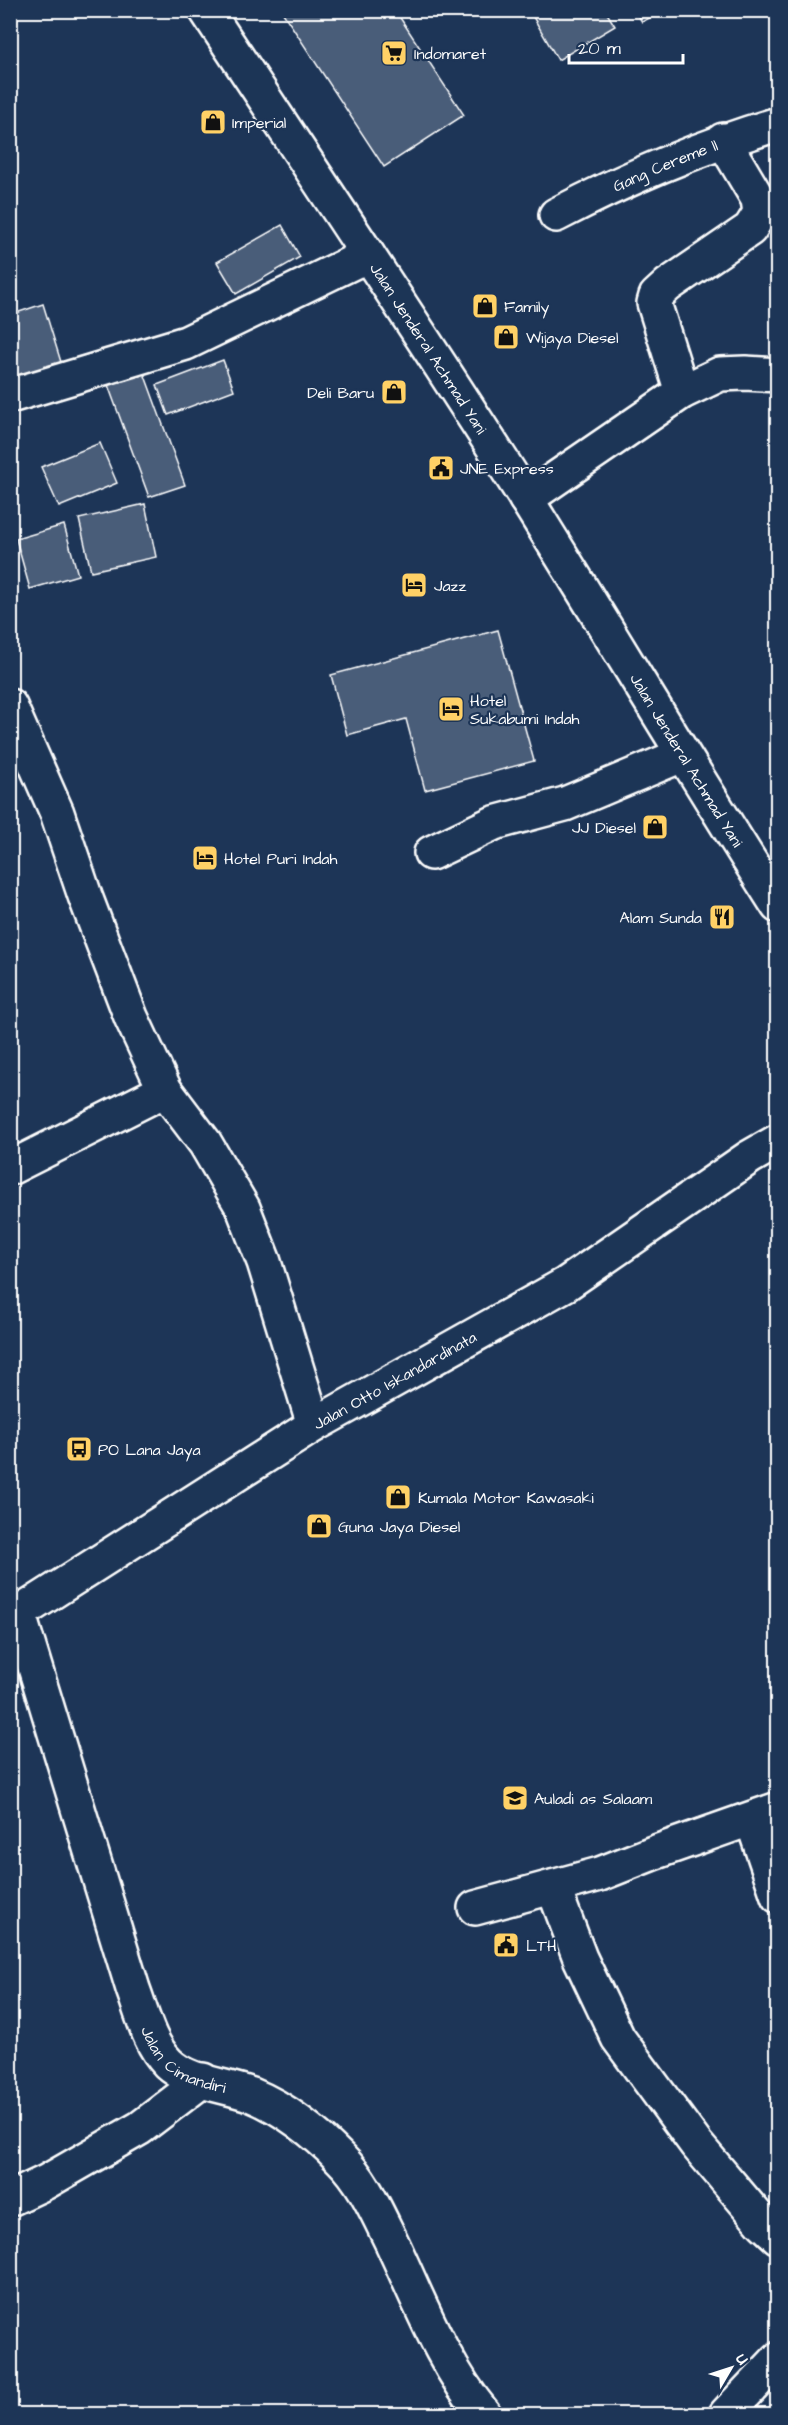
<svg xmlns="http://www.w3.org/2000/svg" width="788" height="2425" font-family="'Architects Daughter',sans-serif">
<style>
.building{fill:#4a5d79;stroke:#fff;stroke-width:1.5}
.lines{fill:none;stroke-linecap:round;stroke-linejoin:round}
.minor-casing{stroke:#fff;stroke-width:38}
.major-casing{stroke:#fff;stroke-width:38}
.minor{stroke:#1d3557;stroke-width:33}
.major{stroke:#1d3557;stroke-width:33}
.labels{text-anchor:middle;stroke-width:4.5;stroke-linejoin:round;paint-order:stroke}
.poi-label{font-size:16px;fill:#fff;stroke:#1d3557;text-anchor:start}
.street-label{font-size:16px;fill:#fff;stroke:#1d3557}
</style>
<rect width="100%" height="100%" fill="#1d3557"/>
<filter id="ink" filterUnits="userSpaceOnUse"><feTurbulence type="fractalNoise" baseFrequency=".0167" numOctaves="2"/><feDisplacementMap in="SourceGraphic" scale="12" xChannelSelector="R" yChannelSelector="G"/><feConvolveMatrix kernelMatrix="1 2 1 2 8 2 1 2 1" color-interpolation-filters="sRGB"/></filter>
<g filter="url(#ink)">
<g class="building">
<polygon points="281,10 395,10 464,115 384,167"/>
<polygon points="529,10 605,10 615,26 558,60"/>
<polygon points="635,10 664,10 642,22"/>
<polygon points="282,225 300,257 236,294 217,262"/>
<polygon points="43,304 61,362 10,378 10,315"/>
<polygon points="223,360 234,390 168,415 157,385"/>
<polygon points="144,373 185,485 149,497 108,385"/>
<polygon points="100,443 117,483 59,507 41,467"/>
<polygon points="145,504 156,557 91,571 79,519"/>
<polygon points="64,525 78,575 30,589 16,539"/>
<polygon points="498,630 534,761 425,790 406,719 347,735 331,675"/>
</g>
<g class="lines">
<defs>
<g id="minor">
<path id="s1" d="M 556,215 C 627,178 700,147 778,124"/>
<polyline points="682,392 654,303 656,296 668,285 750,229 760,213 758,199 723,140"/>
<polyline points="10,396 186,343 368,255"/>
<polyline points="526,499 682,392 720,374 745,373 778,375"/>
<polyline points="10,706 57,813 85,896 131,1017 165,1090 205,1143 243,1208 264,1262 314,1425"/>
<polyline points="431,853 494,823 565,804 682,755"/>
<polyline points="10,1168 165,1090"/>
<path id="s2" d="M 19,1615 L 133,1989 C 142,2013 149,2044 168,2063 C 188,2083 226,2085 252,2095 C 284,2108 316,2133 340,2158 C 364,2181 377,2213 392,2243 C 419,2300 443,2365 484,2414"/>
<polyline points="752,1820 778,1896"/>
<polyline points="553,1887 580,1958 618,2038 696,2144 763,2223 778,2237"/>
<polyline points="475,1908 600,1874 653,1853 778,1809"/>
<polyline points="10,2199 46,2182 140,2128 203,2080"/>
<polyline points="726,2414 778,2359"/>
</g>
<g id="major">
<path id="s3" d="M 206,10 C 313,172 421,333 525,497 C 610,633 692,771 778,906"/>
<path id="s4" d="M 10,1619 L 314,1425 L 566,1284 L 750,1157 L 778,1141"/>
</g>
</defs>
<use href="#minor" class="minor-casing"/>
<use href="#major" class="major-casing"/>
<use href="#minor" class="minor"/>
<use href="#major" class="major"/>
</g>
</g>
<defs>
<symbol id="supermarket-square" viewBox="-11 -11 22 22"><rect x="-9" y="-9" width="18" height="18" rx="4" fill="#ffd166" stroke="#1d3557"/><path d="M-6-5.5h2.5l.6 2H6L4.5 2H-2.5L-4.4-4H-6ZM-1.5 3.2a1.3 1.3 0 1 0 .1 0ZM3 3.2a1.3 1.3 0 1 0 .1 0Z" fill="#111"/></symbol>
<symbol id="shop-square" viewBox="-11 -11 22 22"><rect x="-9" y="-9" width="18" height="18" rx="4" fill="#ffd166" stroke="#1d3557"/><path d="M-5-2.5h2.3a2.7 3.5 0 0 1 5.4 0H5L5.5 6h-11ZM-1.5-2.5h3a1.5 2.3 0 0 0-3 0Z" fill="#111"/></symbol>
<symbol id="civic-square" viewBox="-11 -11 22 22"><rect x="-9" y="-9" width="18" height="18" rx="4" fill="#ffd166" stroke="#1d3557"/><path d="M-.6-6.5H3V-4.5H.6V-3L4-1V1h2V6H-6V1h2V-1L-.6-3ZM-1.2 2.5V6h2.4V2.5Z" fill="#111"/></symbol>
<symbol id="hotel-square" viewBox="-11 -11 22 22"><rect x="-9" y="-9" width="18" height="18" rx="4" fill="#ffd166" stroke="#1d3557"/><path d="M-6-4.5h1.5V1H6V5H4.5V3h-9V5H-6ZM-4 0a1.8 1.8 0 1 1 3.6 0ZM.5 0V-2.5h3Q6-2.5 6 0Z" fill="#111"/></symbol>
<symbol id="restaurant-square" viewBox="-11 -11 22 22"><rect x="-9" y="-9" width="18" height="18" rx="4" fill="#ffd166" stroke="#1d3557"/><path d="M-5-6h1v4h1v-4h1v4h1v-4h1v5L-1.5 .5V6h-2V.5L-5-1ZM5-6V6H3V1.5H1.5Q1.5-4 5-6Z" fill="#111"/></symbol>
<symbol id="bus-square" viewBox="-11 -11 22 22"><rect x="-9" y="-9" width="18" height="18" rx="4" fill="#ffd166" stroke="#1d3557"/><path d="M-5-6H5V4H4V6H2V4H-2V6H-4V4H-5ZM-3.5-4V0h7V-4ZM-3.5 1.2v1.5H-2V1.2ZM2 1.2v1.5H3.5V1.2Z" fill="#111"/></symbol>
<symbol id="school-square" viewBox="-11 -11 22 22"><rect x="-9" y="-9" width="18" height="18" rx="4" fill="#ffd166" stroke="#1d3557"/><path d="M0-5L7-2L0 1L-7-2ZM-4 1L0 2.5L4 1V4Q0 6-4 4Z" fill="#111"/></symbol>
</defs>
<g fill-rule="evenodd">
<use href="#supermarket-square" x="379" y="38" width="30" height="30"/>
<use href="#shop-square" x="198" y="107" width="30" height="30"/>
<use href="#shop-square" x="470" y="291" width="30" height="30"/>
<use href="#shop-square" x="491" y="322" width="30" height="30"/>
<use href="#shop-square" x="379" y="377" width="30" height="30"/>
<use href="#civic-square" x="426" y="453" width="30" height="30"/>
<use href="#hotel-square" x="399" y="570" width="30" height="30"/>
<use href="#hotel-square" x="436" y="694" width="30" height="30"/>
<use href="#shop-square" x="640" y="812" width="30" height="30"/>
<use href="#hotel-square" x="190" y="843" width="30" height="30"/>
<use href="#restaurant-square" x="707" y="902" width="30" height="30"/>
<use href="#bus-square" x="64" y="1434" width="30" height="30"/>
<use href="#shop-square" x="383" y="1482" width="30" height="30"/>
<use href="#shop-square" x="304" y="1511" width="30" height="30"/>
<use href="#school-square" x="500" y="1783" width="30" height="30"/>
<use href="#civic-square" x="491" y="1930" width="30" height="30"/>
</g>
<g class="labels">
<g class="poi-label">
<text x="414" y="59">Indomaret</text>
<text x="232" y="128">Imperial</text>
<text x="504" y="312">Family</text>
<text x="526" y="343">Wijaya Diesel</text>
<text x="374" y="398" text-anchor="end">Deli Baru</text>
<text x="460" y="474">JNE Express</text>
<text x="434" y="591">Jazz</text>
<text x="470" y="706">Hotel<tspan x="470" dy="18">Sukabumi Indah</tspan></text>
<text x="636" y="833" text-anchor="end">JJ Diesel</text>
<text x="224" y="864">Hotel Puri Indah</text>
<text x="702" y="923" text-anchor="end">Alam Sunda</text>
<text x="98" y="1455">PO Lana Jaya</text>
<text x="418" y="1503">Kumala Motor Kawasaki</text>
<text x="338" y="1532">Guna Jaya Diesel</text>
<text x="534" y="1804">Auladi as Salaam</text>
<text x="526" y="1951">LTH</text>
</g>
<g class="street-label">
<text dy="6" stroke="none"><textPath href="#s1" startOffset="120">Gang Cereme ll</textPath></text>
<text dy="6" stroke="none"><textPath href="#s3" startOffset="405">Jalan Jenderal Achmad Yani</textPath></text>
<text dy="6" stroke="none"><textPath href="#s3" startOffset="891">Jalan Jenderal Achmad Yani</textPath></text>
<text dy="6" stroke="none"><textPath href="#s4" startOffset="453">Jalan Otto Iskandardinata</textPath></text>
<text dy="6" stroke="none"><textPath href="#s2" startOffset="484">Jalan Cimandiri</textPath></text>
</g>
</g>
<rect width="788" height="2425" fill="none" stroke="#1d3557" stroke-width="36"/>
<rect x="18" y="18" width="752" height="2389" fill="none" stroke="#fff" stroke-width="2" filter="url(#ink)"/>
<g transform="translate(731 2368) rotate(51)" stroke="#1d3557" stroke-width="4.5" paint-order="stroke">
<path d="M0-4.5L10 22L0 15L-10 22Z" fill="#ffffff"/>
<text y="-9" font-size="16" font-weight="bold" text-anchor="middle" fill="#ffffff">U</text>
</g>
<path d="M569 54v9h114v-9" fill="none" stroke="#ffffff" stroke-width="3"/>
<text x="578" y="54" font-size="18" fill="#ffffff" stroke="#1d3557" stroke-width="4.5" paint-order="stroke">20 m</text>
</svg>
